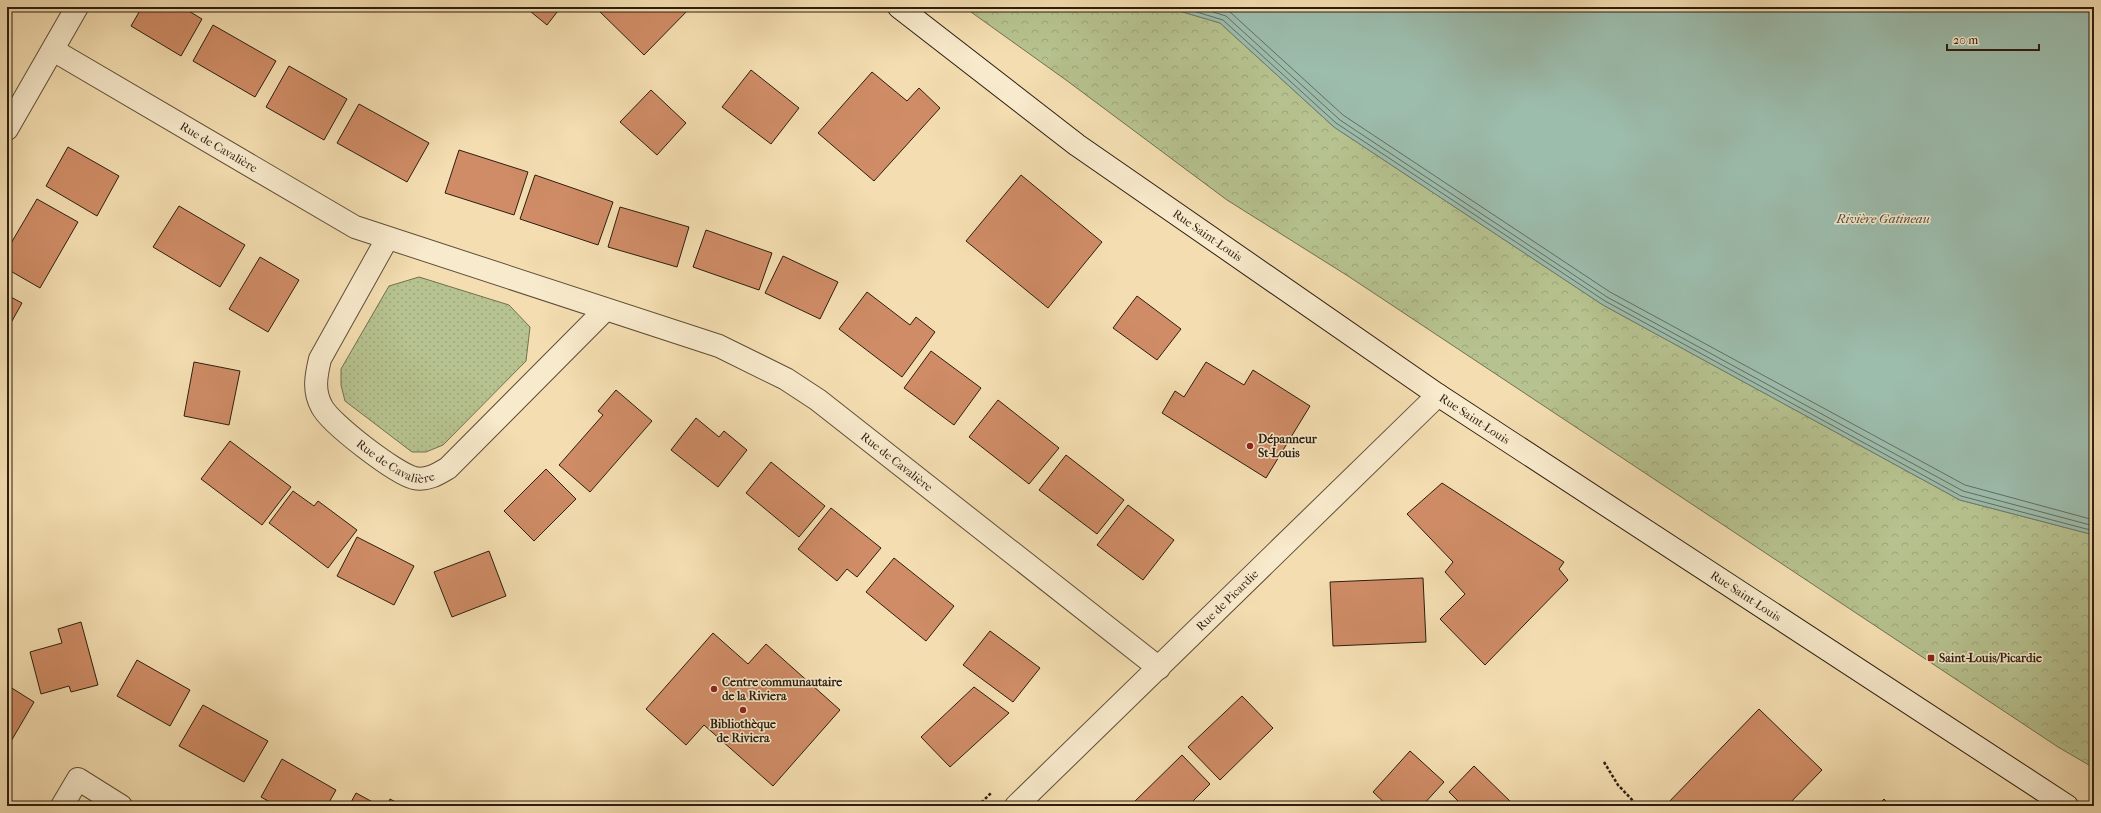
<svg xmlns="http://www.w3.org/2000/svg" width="2101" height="813" font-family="'IM FELL French Canon',serif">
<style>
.grass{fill:url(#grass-dots);stroke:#72704f}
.forest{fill:url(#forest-crowns);stroke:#72704f}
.water{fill:#9cbcac;stroke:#707d6d}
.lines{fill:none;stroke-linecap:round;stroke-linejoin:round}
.shore{stroke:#646d5e;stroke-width:1}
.building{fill:#cf8c66;stroke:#2d1e0f}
.minor-casing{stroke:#5f4e38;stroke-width:24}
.secondary-casing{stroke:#2d1e0f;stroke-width:24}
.path{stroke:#2d1e0f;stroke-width:2.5;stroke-dasharray:3 2;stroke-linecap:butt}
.minor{stroke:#f8eacc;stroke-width:22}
.secondary{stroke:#f8eacc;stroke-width:22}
.poi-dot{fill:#8f2418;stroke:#f8eacc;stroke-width:1.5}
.labels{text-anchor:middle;stroke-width:3;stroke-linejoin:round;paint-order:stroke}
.street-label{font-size:12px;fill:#2d1e0f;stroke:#f8eacc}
.poi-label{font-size:12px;font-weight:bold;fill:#2d1e0f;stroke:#f8eacc;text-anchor:start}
.water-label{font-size:13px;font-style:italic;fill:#4e4d3e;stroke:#f8eacc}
</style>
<defs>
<pattern id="grass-dots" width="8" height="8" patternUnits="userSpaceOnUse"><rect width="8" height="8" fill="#b6c28f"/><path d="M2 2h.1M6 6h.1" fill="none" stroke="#9da67a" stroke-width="1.8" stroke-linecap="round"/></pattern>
<pattern id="forest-crowns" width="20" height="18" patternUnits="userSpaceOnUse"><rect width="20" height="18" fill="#b6c28f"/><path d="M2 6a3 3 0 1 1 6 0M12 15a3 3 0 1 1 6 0" fill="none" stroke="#9da67a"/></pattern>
</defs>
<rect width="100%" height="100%" fill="#f4deb1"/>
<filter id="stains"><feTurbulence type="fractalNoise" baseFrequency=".005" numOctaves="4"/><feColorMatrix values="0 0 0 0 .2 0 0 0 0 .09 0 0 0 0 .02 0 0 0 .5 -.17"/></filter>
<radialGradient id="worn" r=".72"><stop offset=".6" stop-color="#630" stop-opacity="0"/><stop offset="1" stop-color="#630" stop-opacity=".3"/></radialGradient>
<polygon class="grass" points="419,277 509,305 530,327 526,361 443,445 426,452 412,452 345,401 341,385 341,369 389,286"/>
<polygon class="forest" points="964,7 1166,7 1220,23 1334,127 1603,305 1960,500 2094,535 2094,768 2058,747 1348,276 1227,200 1066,80"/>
<polygon class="water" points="1166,7 2094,7 2094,535 1960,500 1603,305 1334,127 1220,23"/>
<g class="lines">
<g class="shore">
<polyline points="1180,7 1223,20 1336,123 1605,301 1961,496 2094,531"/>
<polyline points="1197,7 1226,16 1340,120 1607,297 1963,491 2094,526"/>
<polyline points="1219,7 1230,12 1343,115 1610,292 1965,485 2094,520"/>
</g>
</g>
<g class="building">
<polygon points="142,7 182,7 202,19 181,56 131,26"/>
<polygon points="525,7 561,7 547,25"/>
<polygon points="595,7 691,7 644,55"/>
<polygon points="213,25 276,61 255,97 193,61"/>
<polygon points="289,66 347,99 324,140 266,107"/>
<polygon points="751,70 799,108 771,144 722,107"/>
<polygon points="872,72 907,101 919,88 940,108 874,181 818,133"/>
<polygon points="651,90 686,123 657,155 620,122"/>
<polygon points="359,104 429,143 407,182 337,143"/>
<polygon points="68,147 119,176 97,216 46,186"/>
<polygon points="459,150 528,172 514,215 445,193"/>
<polygon points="535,175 613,202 598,245 520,219"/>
<polygon points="1021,175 1102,242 1048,308 966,241"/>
<polygon points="37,199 78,222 40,288 7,269 7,250"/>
<polygon points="179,206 245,245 220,287 153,247"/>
<polygon points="620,207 689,227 677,267 608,247"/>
<polygon points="706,230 772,253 759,290 693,267"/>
<polygon points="783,256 838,282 820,319 765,293"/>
<polygon points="260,257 299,280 268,332 229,309"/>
<polygon points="867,292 910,325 916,317 935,332 902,377 839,329"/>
<polygon points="7,295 22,303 7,330"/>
<polygon points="1137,296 1181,329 1157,360 1113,328"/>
<polygon points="931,351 981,388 954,425 904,388"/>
<polygon points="194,362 240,371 229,425 184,416"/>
<polygon points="1206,362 1244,385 1253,370 1310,406 1266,478 1162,413 1175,391 1184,397"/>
<polygon points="616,390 652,421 590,492 559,465 603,415 598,411"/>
<polygon points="998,400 1059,448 1029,484 969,437"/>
<polygon points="696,418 719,437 724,431 747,450 718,487 671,450"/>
<polygon points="230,441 291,487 262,525 201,479"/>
<polygon points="1066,455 1124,500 1097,534 1039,490"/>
<polygon points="771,462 825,506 799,537 746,493"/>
<polygon points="546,469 576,499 534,541 504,511"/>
<polygon points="1442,483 1564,562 1559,569 1568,580 1485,665 1440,619 1465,594 1445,572 1453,562 1407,514"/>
<polygon points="293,491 314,506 318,501 357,530 328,568 269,523"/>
<polygon points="1128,505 1174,540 1143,580 1097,545"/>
<polygon points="831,508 881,548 857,577 847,569 837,581 798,549"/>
<polygon points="357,537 414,566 394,605 337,576"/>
<polygon points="489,551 506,596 452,617 434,572"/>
<polygon points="894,558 954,606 926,641 866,592"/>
<polygon points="1423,578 1426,642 1333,646 1330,582"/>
<polygon points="81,622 98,685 71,692 69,686 41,694 30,652 62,643 58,629"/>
<polygon points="990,631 1040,668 1013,702 963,665"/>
<polygon points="713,633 748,664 766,644 840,710 773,786 704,725 686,745 646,709"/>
<polygon points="137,660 190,690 170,726 117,696"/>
<polygon points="7,685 34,702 7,748"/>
<polygon points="974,687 1009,713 950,767 921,737"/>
<polygon points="1242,696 1273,728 1220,780 1188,747"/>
<polygon points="203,705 268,741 244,782 179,746"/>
<polygon points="1759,709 1822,770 1787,806 1665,806"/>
<polygon points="1410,751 1444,782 1422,806 1388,806 1373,792"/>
<polygon points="1182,755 1210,784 1188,806 1130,806"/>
<polygon points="282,759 336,790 327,806 277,806 261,797"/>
<polygon points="1474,766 1515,806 1463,806 1449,792"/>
<polygon points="356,793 380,806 349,806"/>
<polygon points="390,799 403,806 387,806"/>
<polygon points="1884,799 1891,806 1878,806"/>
</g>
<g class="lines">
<defs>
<g id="minor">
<path id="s1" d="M 53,50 L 355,227 L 719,346 L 786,379 L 818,400 L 1159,668"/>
<polyline points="7,129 77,7"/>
<path id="s2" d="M 387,239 L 320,359 C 316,376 313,391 322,407 C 331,424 395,473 414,478 C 427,481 438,474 448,468 L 605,310"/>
<polyline points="62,806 78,779 121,806"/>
<path id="s3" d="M 1016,806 L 1438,395"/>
</g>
<g id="secondary">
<path id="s4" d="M 899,7 L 1077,145 L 1438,395 L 2067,806"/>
</g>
</defs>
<use href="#minor" class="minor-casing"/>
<use href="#secondary" class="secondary-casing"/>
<g class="path">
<polyline points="1604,762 1618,785 1638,806"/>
<polyline points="978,806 991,793"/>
</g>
<use href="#minor" class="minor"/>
<use href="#secondary" class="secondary"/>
</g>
<g class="poi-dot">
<circle cx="1250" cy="446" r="4"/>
<rect x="1927" y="654" width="8" height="8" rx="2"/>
<circle cx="714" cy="689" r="4"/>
<circle cx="743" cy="710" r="4"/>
</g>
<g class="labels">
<g class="street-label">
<text dy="4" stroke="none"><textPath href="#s1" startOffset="192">Rue de Cavalière</textPath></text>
<text dy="4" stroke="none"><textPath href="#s4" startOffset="384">Rue Saint-Louis</textPath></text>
<text dy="4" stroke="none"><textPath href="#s4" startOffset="708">Rue Saint-Louis</textPath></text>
<text dy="4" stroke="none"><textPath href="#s2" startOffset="281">Rue de Cavalière</textPath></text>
<text dy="4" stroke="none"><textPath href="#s1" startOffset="946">Rue de Cavalière</textPath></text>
<text dy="4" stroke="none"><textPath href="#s4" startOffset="1032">Rue Saint-Louis</textPath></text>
<text dy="4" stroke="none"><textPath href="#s3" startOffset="295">Rue de Picardie</textPath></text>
</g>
<g class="poi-label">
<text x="1258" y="443">Dépanneur<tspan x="1258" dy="14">St-Louis</tspan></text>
<text x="1939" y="662">Saint-Louis/Picardie</text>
<text x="722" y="686">Centre communautaire<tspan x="722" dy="14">de la Riviera</tspan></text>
<text x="743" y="728" text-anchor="middle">Bibliothèque<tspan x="743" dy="14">de Riviera</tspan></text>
</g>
<g class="water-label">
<text x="1883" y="223">Rivière Gatineau</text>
</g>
</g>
<rect width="2101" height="813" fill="none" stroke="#f4deb1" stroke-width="24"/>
<rect x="8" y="8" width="2085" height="797" fill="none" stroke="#2d1e0f" stroke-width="2"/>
<rect x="12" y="12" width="2077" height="789" fill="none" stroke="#2d1e0f"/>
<path d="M1947 44v6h92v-6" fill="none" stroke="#2d1e0f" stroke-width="2"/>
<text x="1953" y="44" font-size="12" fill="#2d1e0f" stroke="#f8eacc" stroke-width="3" paint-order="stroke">20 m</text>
<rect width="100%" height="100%" filter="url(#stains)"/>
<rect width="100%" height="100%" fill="url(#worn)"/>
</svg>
